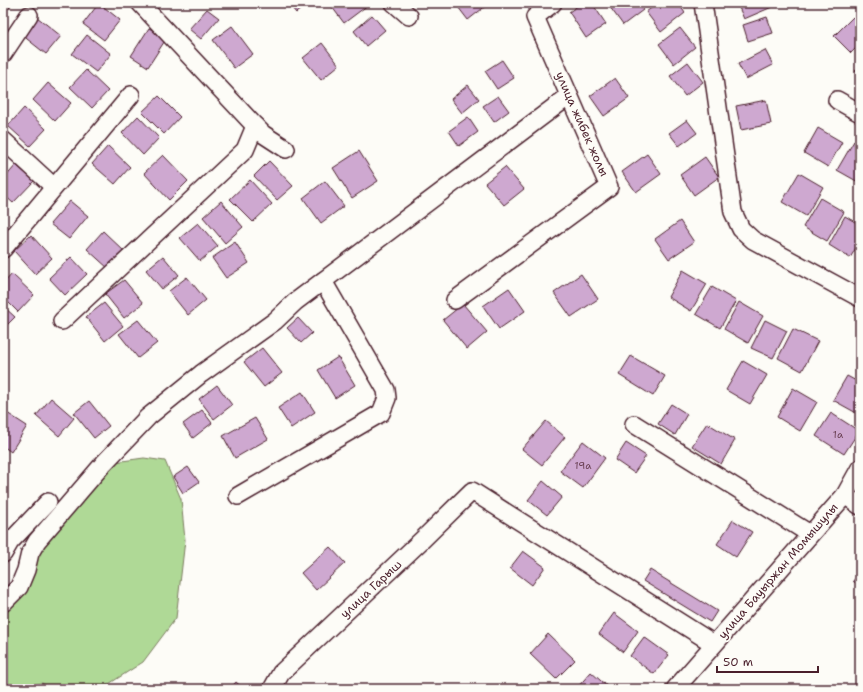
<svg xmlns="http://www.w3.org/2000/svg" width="863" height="692" font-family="'Shantell Sans',sans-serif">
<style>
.green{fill:#afd996;stroke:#7c7c60}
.building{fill:#cea8d0;stroke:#4a1f2b}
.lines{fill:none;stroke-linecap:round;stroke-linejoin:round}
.minor-casing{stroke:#4a1f2b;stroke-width:20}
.minor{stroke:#fdfcf7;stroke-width:17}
.labels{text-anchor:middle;stroke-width:3.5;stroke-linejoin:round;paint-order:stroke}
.number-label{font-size:10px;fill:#6b4154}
.street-label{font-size:12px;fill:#4a1f2b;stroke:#fdfcf7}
</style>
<rect width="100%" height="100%" fill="#fdfcf7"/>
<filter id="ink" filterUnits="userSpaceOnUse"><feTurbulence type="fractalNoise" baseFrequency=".025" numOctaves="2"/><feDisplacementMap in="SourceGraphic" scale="8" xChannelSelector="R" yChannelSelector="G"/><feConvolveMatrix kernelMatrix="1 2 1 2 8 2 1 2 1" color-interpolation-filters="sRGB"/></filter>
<g filter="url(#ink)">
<polygon class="green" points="144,458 165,461 181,499 185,540 176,618 143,662 101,689 51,689 42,683 18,689 3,689 3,609 46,541 115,462"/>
<g class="building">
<polygon points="3,3 13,3 3,15"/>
<polygon points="99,3 120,20 104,40 83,24"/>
<polygon points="288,3 308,3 296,13"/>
<polygon points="329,3 366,3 368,5 344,23"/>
<polygon points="455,3 485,3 487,5 468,20"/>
<polygon points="582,3 592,3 606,24 586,38 569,12"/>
<polygon points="607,3 637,3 643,10 623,25"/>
<polygon points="658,3 678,3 685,13 661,32 646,12"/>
<polygon points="737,3 770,3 772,7 744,19"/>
<polygon points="207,9 219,18 201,39 189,29"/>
<polygon points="372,15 385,30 366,46 354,31"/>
<polygon points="37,17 61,36 46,54 22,35"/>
<polygon points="767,17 773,33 748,41 743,25"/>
<polygon points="853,17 860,24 860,44 851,53 834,36"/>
<polygon points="232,26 253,54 234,68 213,40"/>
<polygon points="149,28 166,39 148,67 131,56"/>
<polygon points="680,28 695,47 674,64 659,44"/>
<polygon points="87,35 111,54 96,72 72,54"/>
<polygon points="322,43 339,65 321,80 303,58"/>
<polygon points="765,50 773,65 746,79 738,64"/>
<polygon points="502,60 514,78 497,89 485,71"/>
<polygon points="688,62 703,82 685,96 670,76"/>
<polygon points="860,66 860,77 855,71"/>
<polygon points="86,70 108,91 92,108 70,87"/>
<polygon points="615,78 629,98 604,116 590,96"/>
<polygon points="48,83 71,103 55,121 33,100"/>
<polygon points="468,85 479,99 462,113 451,99"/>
<polygon points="159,96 180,117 164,134 142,112"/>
<polygon points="498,96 509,111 494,122 483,106"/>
<polygon points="766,100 771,124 741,130 736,106"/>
<polygon points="24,108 46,129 30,146 8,126"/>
<polygon points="138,116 159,138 143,155 122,133"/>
<polygon points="468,117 478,132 459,146 449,131"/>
<polygon points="687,120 697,133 679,146 669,133"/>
<polygon points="818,128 842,142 828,167 804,153"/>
<polygon points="854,141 860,145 860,183 837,170"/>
<polygon points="108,146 130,167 115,184 92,164"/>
<polygon points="359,151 378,181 352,198 333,168"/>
<polygon points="647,154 661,174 636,192 622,172"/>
<polygon points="163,155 188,181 169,200 144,173"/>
<polygon points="705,157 719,177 694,195 680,175"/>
<polygon points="269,161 293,186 277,200 254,176"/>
<polygon points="16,165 34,181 13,203 3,194 3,180"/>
<polygon points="505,167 524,189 504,205 485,183"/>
<polygon points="799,173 823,187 806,216 782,202"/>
<polygon points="250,180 272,204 253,222 230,199"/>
<polygon points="325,181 344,206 321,223 303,198"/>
<polygon points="820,198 844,212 827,241 803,227"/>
<polygon points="70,201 88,216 69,239 50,224"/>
<polygon points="221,201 243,227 225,243 203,217"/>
<polygon points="845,216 860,225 860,241 850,258 829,245"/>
<polygon points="680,221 694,242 669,259 655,239"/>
<polygon points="198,223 218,246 200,261 180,238"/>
<polygon points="103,231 125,252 109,269 87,249"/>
<polygon points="31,235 52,258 35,274 14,251"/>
<polygon points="235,242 249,263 226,278 212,258"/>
<polygon points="163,256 179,275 162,289 146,270"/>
<polygon points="71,257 87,274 65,295 49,278"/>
<polygon points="683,270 707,284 691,311 668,297"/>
<polygon points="12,274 34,295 18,312 3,297 3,284"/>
<polygon points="581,274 598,299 571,317 554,293"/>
<polygon points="187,277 206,300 188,315 169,291"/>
<polygon points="124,280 143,303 124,318 105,294"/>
<polygon points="712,287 736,301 720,328 696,314"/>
<polygon points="509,288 525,311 499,329 483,306"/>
<polygon points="739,302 763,316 748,343 724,329"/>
<polygon points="104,303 123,326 105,341 86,317"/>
<polygon points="463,304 487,332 467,349 443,320"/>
<polygon points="3,306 15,317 3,329"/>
<polygon points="298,318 312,333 301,343 287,328"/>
<polygon points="138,320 157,343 138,358 119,334"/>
<polygon points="765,320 787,331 773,358 751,348"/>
<polygon points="793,329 818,341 802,371 778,358"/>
<polygon points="262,348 282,373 264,387 244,362"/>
<polygon points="631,356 665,376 653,396 619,375"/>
<polygon points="338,357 355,385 335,398 318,370"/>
<polygon points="743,361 767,375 750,404 726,390"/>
<polygon points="847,376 860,383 860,415 833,400"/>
<polygon points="217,385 232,405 214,419 199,399"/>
<polygon points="793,388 817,402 800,431 777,417"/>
<polygon points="302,392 315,412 291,428 278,408"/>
<polygon points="51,398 74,418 59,436 36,416"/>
<polygon points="89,401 109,426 94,438 74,413"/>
<polygon points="671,404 687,414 675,435 658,424"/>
<polygon points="202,410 212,423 193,438 183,424"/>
<polygon points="7,413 27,426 11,452 3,446 3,420"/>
<polygon points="831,413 859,431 844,454 816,436"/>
<polygon points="255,418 268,439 235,458 223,436"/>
<polygon points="546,421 565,437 542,465 522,449"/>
<polygon points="707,423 735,440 721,464 692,446"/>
<polygon points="583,441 605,458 583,488 560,471"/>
<polygon points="626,443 646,456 634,473 615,460"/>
<polygon points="188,467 199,482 183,493 173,477"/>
<polygon points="543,481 562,497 547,515 528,500"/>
<polygon points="733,520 752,532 736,557 717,544"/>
<polygon points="330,547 345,563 316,590 301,573"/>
<polygon points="523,551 545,567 532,585 510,568"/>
<polygon points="650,570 717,611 710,622 643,581"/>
<polygon points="860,572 860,586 853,581"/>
<polygon points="614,613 638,631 623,652 599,634"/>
<polygon points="548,634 575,660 556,679 530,654"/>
<polygon points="644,637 669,655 654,674 630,656"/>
<polygon points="591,672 610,689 576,689"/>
<polygon points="236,682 244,689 230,689"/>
</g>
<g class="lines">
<defs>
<g id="minor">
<polyline points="140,3 255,126 263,134 286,149"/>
<polyline points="394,3 409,16"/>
<polyline points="703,3 733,212 741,229 753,240 860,298"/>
<polyline points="3,54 29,15"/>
<polyline points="837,100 860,113"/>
<polyline points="3,140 54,187"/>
<polyline points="3,249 131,95"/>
<polyline points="455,300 609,187 535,17 553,3"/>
<polyline points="62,321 245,150 255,126"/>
<polyline points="634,424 810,534"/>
<polyline points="845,495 860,506"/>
<polyline points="238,496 381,413 387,398 386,390 323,281"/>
<polyline points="3,554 10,542 48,502"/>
<polyline points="3,603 19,587 26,570 30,553 37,541 104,463 148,417 201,374 275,321 295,302 569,96"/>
<polyline points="272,689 281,673 422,540 472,491 714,644"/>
<polyline points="675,689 845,495 860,468"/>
</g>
</defs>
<use href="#minor" class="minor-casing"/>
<use href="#minor" class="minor"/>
</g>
</g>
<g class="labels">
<g class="number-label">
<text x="838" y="438">1а</text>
<text x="583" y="469">19а</text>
</g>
<g class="street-label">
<text transform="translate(582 124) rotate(66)" y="4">улица жибек жолы</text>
<text transform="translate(778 571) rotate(-49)" y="4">улица Бауыржан Момышулы</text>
<text transform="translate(371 589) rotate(-43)" y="4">улица Гарыш</text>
</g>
</g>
<rect width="863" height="692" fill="none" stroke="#fdfcf7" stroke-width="16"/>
<rect x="8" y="8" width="847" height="676" fill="none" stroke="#4a1f2b" stroke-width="1.5" filter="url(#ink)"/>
<path d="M717 666v6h101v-6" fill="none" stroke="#4a1f2b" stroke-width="2"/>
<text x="723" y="666" font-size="12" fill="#4a1f2b" stroke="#fdfcf7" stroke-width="3" paint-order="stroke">50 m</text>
</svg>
